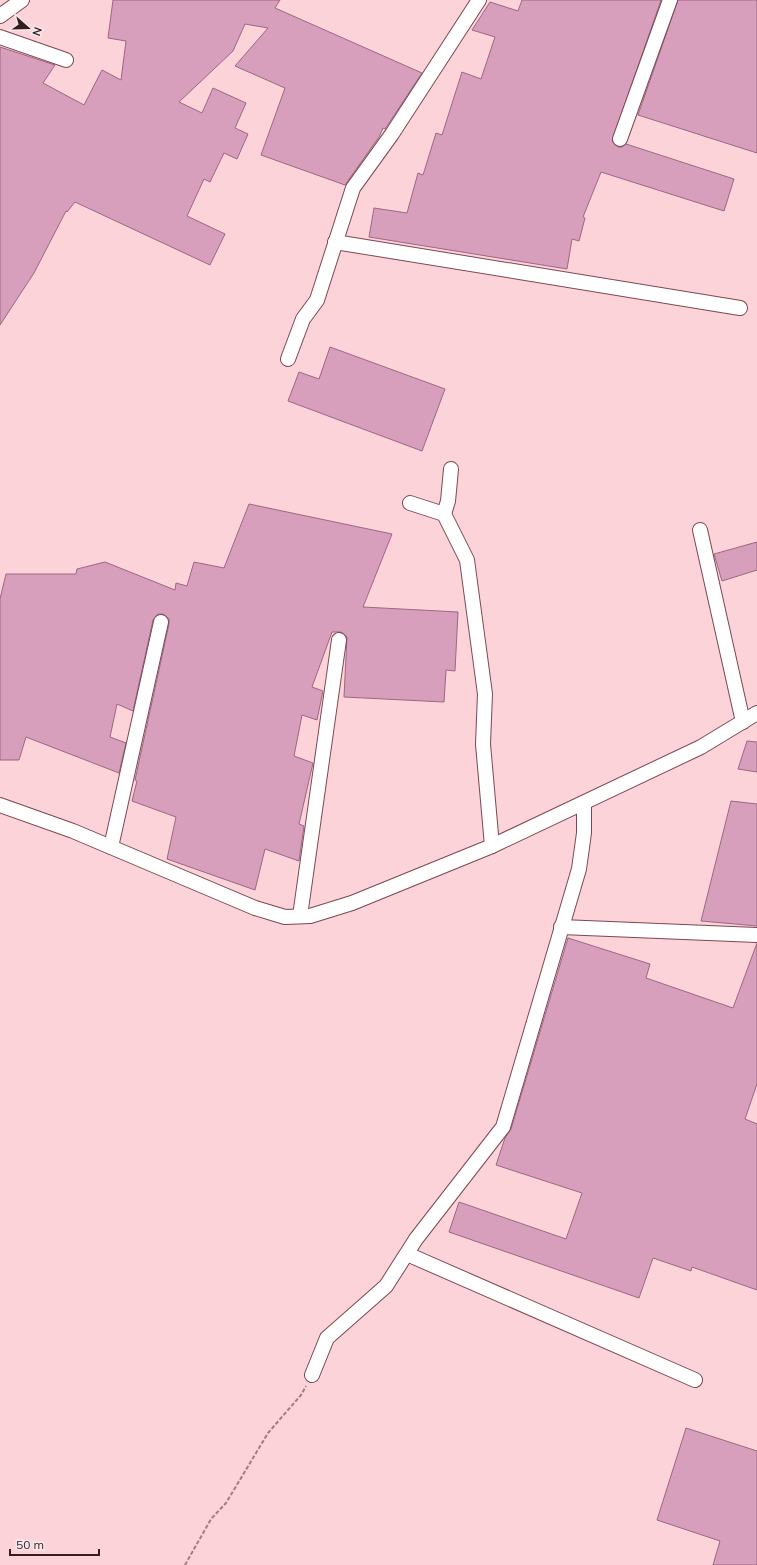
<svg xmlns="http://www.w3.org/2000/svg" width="757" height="1565" font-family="Mulish,sans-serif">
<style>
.building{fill:#d89fbc;stroke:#9b6782}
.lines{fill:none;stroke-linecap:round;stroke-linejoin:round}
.minor-casing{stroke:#7e4752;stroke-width:16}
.path{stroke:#9f7e84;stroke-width:2;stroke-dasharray:4 2;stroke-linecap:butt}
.minor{stroke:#fff;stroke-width:14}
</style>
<rect width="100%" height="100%" fill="#fbd3d9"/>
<g class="building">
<polygon points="113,0 280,0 275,8 422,73 385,129 383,128 379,137 345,185 261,155 285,88 235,66 268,28 245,24 233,51 179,102 202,113 213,88 246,103 235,128 248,134 237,159 224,153 210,182 204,179 187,216 225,234 210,265 75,202 67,212 66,211 34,273 0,325 0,47 55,65 43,83 84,105 102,70 121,80 126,41 108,38"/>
<polygon points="522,0 661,0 612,141 618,147 622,147 626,144 734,179 724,211 601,172 583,217 585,218 579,241 572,239 567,269 369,237 374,208 407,213 418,173 423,175 436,133 442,135 462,72 481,79 495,37 472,30 490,2 518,11"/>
<polygon points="678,0 757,0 757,153 638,115"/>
<polygon points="330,347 445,389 422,451 288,401 299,372 319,379"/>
<polygon points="249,504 392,534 363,607 458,612 455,671 446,670 444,702 344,697 347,637 341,632 332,632 312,687 323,691 317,720 302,715 294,756 313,763 299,824 304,826 299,861 265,849 255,890 167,859 176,817 132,801 137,781 135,780 169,624 169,619 163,614 158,614 153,620 133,711 117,704 110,737 126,743 119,773 26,737 19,760 0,760 0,599 6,574 76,574 77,569 105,562 175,590 176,583 187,586 194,562 224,568"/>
<polygon points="757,542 757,570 722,581 714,554"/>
<polygon points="747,741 757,742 757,772 738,769"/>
<polygon points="731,801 757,804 757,926 701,921"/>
<polygon points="568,938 650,964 646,978 733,1008 757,943 757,1084 745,1119 757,1124 757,1290 692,1267 691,1271 653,1258 639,1298 449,1232 459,1202 566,1239 582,1193 496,1165 505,1138 511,1129"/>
<polygon points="686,1428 757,1451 757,1565 713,1565 720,1541 657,1520"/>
</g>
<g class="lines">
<defs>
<g id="minor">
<polyline points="0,16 22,0"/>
<polyline points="0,37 66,60"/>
<polyline points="620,139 670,0"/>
<polyline points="335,242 740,308"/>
<polyline points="288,359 303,319 317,300 353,188 392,134 479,0"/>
<polyline points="410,503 444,514 467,560 485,694 483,744 492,846"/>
<polyline points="444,514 448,501 451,469"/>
<polyline points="700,530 743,722"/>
<polyline points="0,805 73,831 255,908 285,917 310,916 352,903 492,846 701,747 757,713"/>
<polyline points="111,847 161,622"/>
<polyline points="300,916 339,640"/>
<polyline points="561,927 757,935"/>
<polyline points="407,1254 695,1380"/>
<polyline points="312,1375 327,1338 386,1286 416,1239 503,1127 579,869 584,833 584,803"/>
</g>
</defs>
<use href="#minor" class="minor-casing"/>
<polyline class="path" points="185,1565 211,1519 226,1503 268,1433 301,1395 306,1386"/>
<use href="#minor" class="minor"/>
</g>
<g transform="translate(28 28) rotate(110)" stroke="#f6e8ea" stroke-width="3" paint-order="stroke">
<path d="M0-3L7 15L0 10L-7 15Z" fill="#351d22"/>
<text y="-6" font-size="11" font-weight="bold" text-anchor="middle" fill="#351d22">N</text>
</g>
<path d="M10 1549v6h89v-6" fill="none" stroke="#351d22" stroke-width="2"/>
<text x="16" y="1549" font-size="12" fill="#351d22" stroke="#f6e8ea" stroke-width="3" paint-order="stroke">50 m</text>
</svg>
